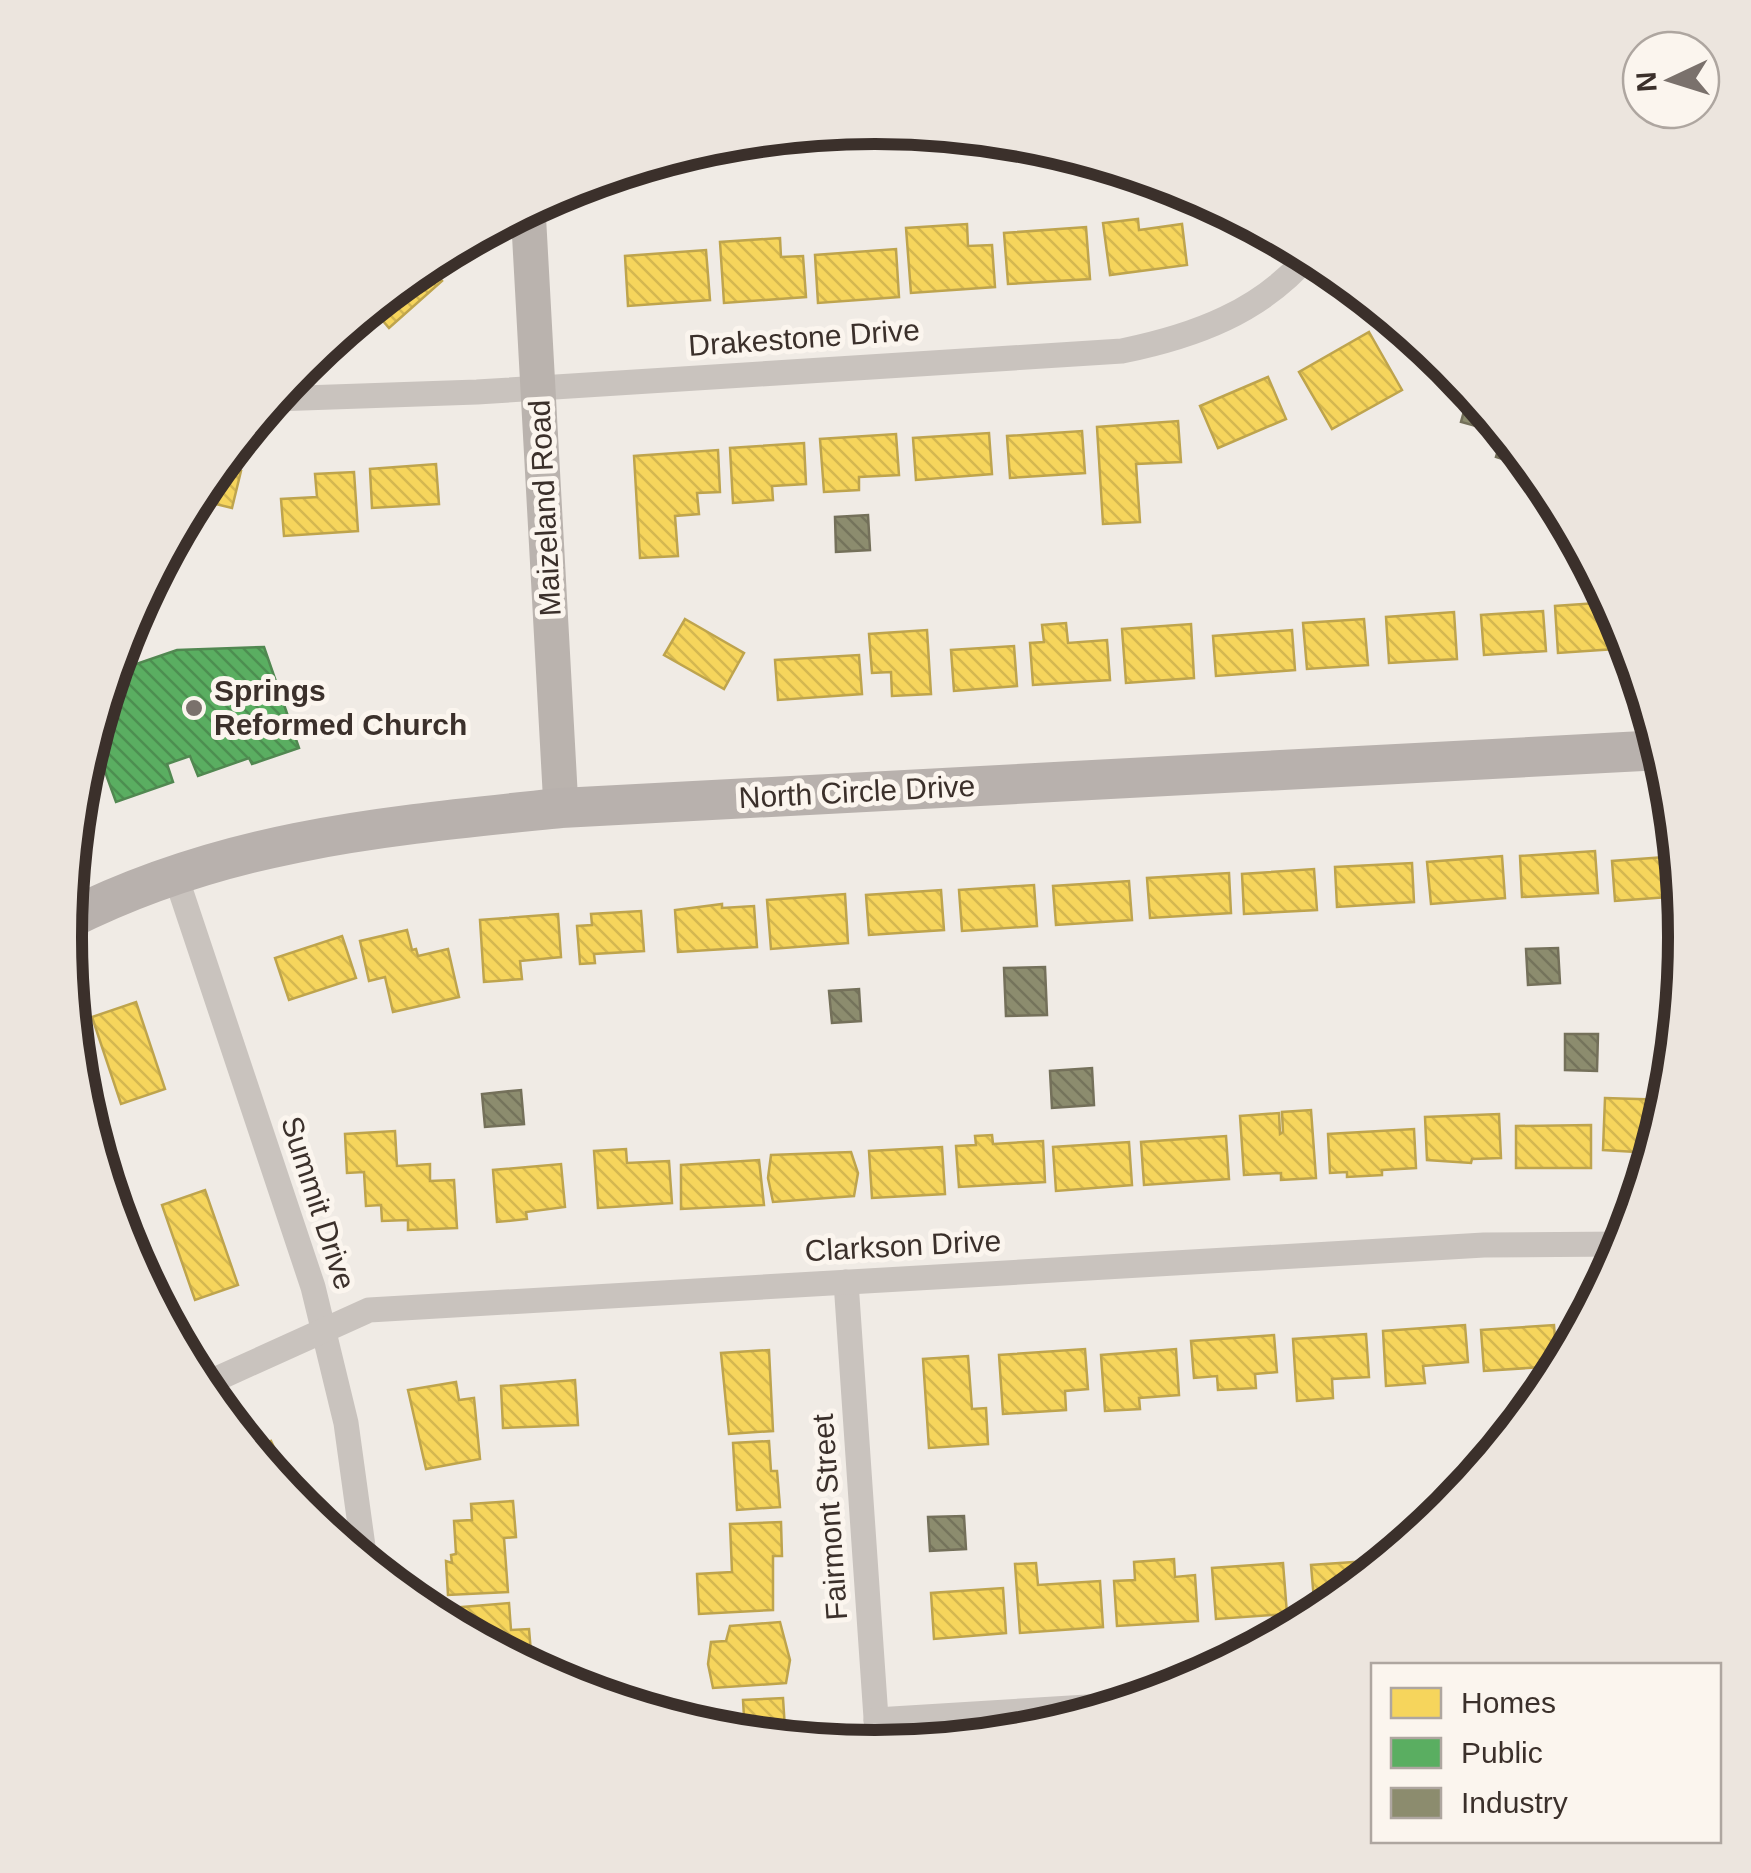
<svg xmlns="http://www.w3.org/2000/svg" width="1751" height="1873" font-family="Arial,sans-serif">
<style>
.homes{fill:url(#homes-back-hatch);stroke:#bea44d;stroke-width:2.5}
.public{fill:url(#public-back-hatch);stroke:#518851;stroke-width:2.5}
.industry{fill:url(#industry-back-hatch);stroke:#74705a;stroke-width:2.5}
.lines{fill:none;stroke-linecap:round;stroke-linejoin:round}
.street{stroke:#c9c3be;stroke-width:25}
.secondary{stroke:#bab3ae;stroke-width:35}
.primary{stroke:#b8b1ad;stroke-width:40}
.poi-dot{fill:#7a716c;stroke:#fbf5ee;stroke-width:4}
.labels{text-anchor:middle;stroke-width:10;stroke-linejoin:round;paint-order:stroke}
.street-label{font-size:30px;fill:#3b302b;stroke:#fbf5ee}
.poi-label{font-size:30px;font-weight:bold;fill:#3b302b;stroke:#fbf5ee;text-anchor:start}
.rim{fill:none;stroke:#3b302b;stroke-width:12}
</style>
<defs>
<pattern id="homes-back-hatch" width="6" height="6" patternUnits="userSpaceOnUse" patternTransform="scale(2.5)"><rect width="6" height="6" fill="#f6d55c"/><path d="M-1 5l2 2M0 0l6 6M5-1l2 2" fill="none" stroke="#d4b750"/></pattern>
<pattern id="public-back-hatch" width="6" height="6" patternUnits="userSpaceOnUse" patternTransform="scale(2.5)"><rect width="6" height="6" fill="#5aae61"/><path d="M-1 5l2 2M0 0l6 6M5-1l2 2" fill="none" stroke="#4c8e50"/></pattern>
<pattern id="industry-back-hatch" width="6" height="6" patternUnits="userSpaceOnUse" patternTransform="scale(2.5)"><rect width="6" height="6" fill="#8c8c6e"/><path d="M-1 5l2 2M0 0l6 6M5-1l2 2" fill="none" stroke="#74735b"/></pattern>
</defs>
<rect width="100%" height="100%" fill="#f0ebe5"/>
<g class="homes">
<polygon points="992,138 1030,141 1029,150 991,142"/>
<polygon points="1204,198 1243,218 1234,233 1197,209"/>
<polygon points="1138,219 1139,230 1182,224 1187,265 1110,275 1103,223"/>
<polygon points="967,224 968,246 992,245 995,287 911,293 906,228"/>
<polygon points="1086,227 1090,279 1008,284 1004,233"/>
<polygon points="780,238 781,257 803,256 806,297 724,303 720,242"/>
<polygon points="896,249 899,297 818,303 815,255"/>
<polygon points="706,250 710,300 628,306 625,256"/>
<polygon points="425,262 442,281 389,328 371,307"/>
<polygon points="1369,332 1402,390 1332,429 1299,372"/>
<polygon points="1268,377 1286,419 1218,448 1200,406"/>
<polygon points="1178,421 1181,462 1136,464 1140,522 1103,524 1097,427"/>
<polygon points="1082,431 1085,473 1010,478 1007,436"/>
<polygon points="989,433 992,474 916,480 913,438"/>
<polygon points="896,434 899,475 859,477 859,490 824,492 820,439"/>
<polygon points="804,443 806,484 772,486 773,500 733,503 730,448"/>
<polygon points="718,450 720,492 697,493 699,514 675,516 678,556 640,558 634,456"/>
<polygon points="436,464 439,504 372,508 370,469"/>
<polygon points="219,465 241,471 232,508 195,499"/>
<polygon points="354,472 358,531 284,536 281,499 317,497 315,474"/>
<polygon points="1611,602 1615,649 1558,653 1555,606"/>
<polygon points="1543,611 1546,651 1484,655 1481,615"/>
<polygon points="1454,612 1457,659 1389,663 1386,617"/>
<polygon points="685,619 744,653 724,689 664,655"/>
<polygon points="1364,619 1368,665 1307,669 1303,623"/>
<polygon points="1066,623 1068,643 1107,640 1110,680 1033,685 1030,643 1044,642 1042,625"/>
<polygon points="1191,624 1194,678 1126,683 1122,629"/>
<polygon points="927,630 931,694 892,696 891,672 872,673 869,634"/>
<polygon points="1292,630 1295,670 1216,676 1213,636"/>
<polygon points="1014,646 1017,686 954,691 951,650"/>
<polygon points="859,655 862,694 778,700 775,660"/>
<polygon points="1595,851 1598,893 1522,897 1520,856"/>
<polygon points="1502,856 1505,898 1431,904 1427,862"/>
<polygon points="1678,856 1682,896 1615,901 1612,861"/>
<polygon points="1412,863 1414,902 1337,907 1335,867"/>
<polygon points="1314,869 1317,910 1244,914 1242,874"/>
<polygon points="1229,873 1231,913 1150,918 1147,878"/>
<polygon points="1129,881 1132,920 1056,925 1053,886"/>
<polygon points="1034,885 1037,926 962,931 959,890"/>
<polygon points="941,890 944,930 869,935 866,895"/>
<polygon points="845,894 848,943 771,949 767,900"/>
<polygon points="722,904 722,908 754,906 757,947 678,952 675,910"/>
<polygon points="641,911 644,951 594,954 595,963 580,964 577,926 592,925 591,914"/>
<polygon points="558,914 561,957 520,961 522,979 484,982 480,920"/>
<polygon points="407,930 412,950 416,949 418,956 448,949 459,997 393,1012 385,977 369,981 360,941"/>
<polygon points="342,936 356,978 289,1000 275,958"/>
<polygon points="136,1002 165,1089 121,1104 92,1017"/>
<polygon points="78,1065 93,1095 82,1101 80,1094"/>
<polygon points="1605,1098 1669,1100 1653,1153 1603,1150"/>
<polygon points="1311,1110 1316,1178 1281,1180 1281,1173 1244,1175 1240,1116 1279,1113 1280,1134 1283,1132 1282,1112"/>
<polygon points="1499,1114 1501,1158 1472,1159 1471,1163 1427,1160 1425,1117"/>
<polygon points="1591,1125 1591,1168 1516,1168 1516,1126"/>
<polygon points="1414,1129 1416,1168 1382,1170 1382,1175 1347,1177 1347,1172 1330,1173 1328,1134"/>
<polygon points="395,1131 397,1166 430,1164 430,1181 454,1180 457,1228 408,1230 408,1220 382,1221 381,1205 366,1206 364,1172 347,1173 345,1134"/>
<polygon points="992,1135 993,1144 1043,1141 1045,1182 959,1187 956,1146 976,1145 975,1136"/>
<polygon points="1226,1136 1229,1179 1144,1185 1141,1142"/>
<polygon points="1129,1142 1132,1185 1056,1191 1053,1147"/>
<polygon points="942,1147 945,1194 872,1198 869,1151"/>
<polygon points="626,1149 627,1163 669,1161 672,1203 598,1208 594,1151"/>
<polygon points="851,1152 858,1173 854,1196 773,1202 768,1178 771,1155"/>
<polygon points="759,1160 764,1205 681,1209 681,1165"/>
<polygon points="561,1164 565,1207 526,1212 527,1219 497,1222 493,1170"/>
<polygon points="205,1190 238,1285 195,1300 162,1205"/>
<polygon points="150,1272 169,1317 165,1318 142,1275"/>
<polygon points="1465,1325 1468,1362 1423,1366 1425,1383 1386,1386 1383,1331"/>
<polygon points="1554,1325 1557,1366 1484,1371 1481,1330"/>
<polygon points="1366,1334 1369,1377 1332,1379 1333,1398 1297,1401 1293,1339"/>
<polygon points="1274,1335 1277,1372 1255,1374 1256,1388 1218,1390 1217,1376 1194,1378 1191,1341"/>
<polygon points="1085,1349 1088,1389 1065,1391 1066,1410 1003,1414 999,1355"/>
<polygon points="1176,1349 1179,1395 1139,1398 1140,1409 1105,1411 1101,1355"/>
<polygon points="769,1350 773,1431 729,1434 721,1353"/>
<polygon points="968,1356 972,1409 986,1408 988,1444 929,1448 923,1359"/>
<polygon points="575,1380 578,1425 503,1428 501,1386"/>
<polygon points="456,1382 459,1400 474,1398 480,1459 426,1469 408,1390"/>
<polygon points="271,1441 283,1467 274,1472 278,1480 253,1449"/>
<polygon points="769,1441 771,1471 777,1471 780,1507 737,1510 733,1443"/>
<polygon points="513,1501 516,1537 504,1538 508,1592 448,1595 446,1561 452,1563 451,1555 456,1554 454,1521 472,1520 471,1504"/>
<polygon points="781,1522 782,1556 773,1556 773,1610 699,1614 697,1574 732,1572 730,1524"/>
<polygon points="1174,1559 1175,1577 1195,1575 1198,1621 1117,1626 1114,1581 1135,1580 1134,1562"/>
<polygon points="1382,1560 1382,1564 1325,1611 1315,1612 1311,1565"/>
<polygon points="1036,1563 1038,1585 1100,1581 1103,1627 1020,1633 1015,1564"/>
<polygon points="1283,1563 1287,1614 1216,1619 1212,1568"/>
<polygon points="1003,1588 1006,1633 934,1639 931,1593"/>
<polygon points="509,1603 511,1630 529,1629 532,1664 526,1664 452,1625 451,1608"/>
<polygon points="780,1622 790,1660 786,1683 713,1688 708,1664 711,1642 726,1641 730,1626"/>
<polygon points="783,1698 785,1729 792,1728 793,1739 745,1734 743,1700"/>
</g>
<polygon class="public" points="264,647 299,748 252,764 249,758 198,776 190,756 167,764 173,782 116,802 95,744 90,746 113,672 177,650"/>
<g class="industry">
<polygon points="1470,390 1497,422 1494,431 1461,422"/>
<polygon points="1504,431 1530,463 1528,467 1496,457"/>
<polygon points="868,515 870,550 836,552 835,517"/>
<polygon points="1558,948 1560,983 1528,985 1526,949"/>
<polygon points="1045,967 1047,1015 1006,1016 1004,968"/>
<polygon points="859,989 861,1021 832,1023 829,991"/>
<polygon points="1565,1034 1598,1034 1597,1071 1565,1070"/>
<polygon points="1092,1068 1094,1105 1052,1108 1050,1071"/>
<polygon points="521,1090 524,1124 485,1127 482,1094"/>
<polygon points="964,1516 966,1549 930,1551 928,1517"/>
</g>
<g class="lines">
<g class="street">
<path d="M 274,399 L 477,392 L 1122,351 C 1195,336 1261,312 1310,254"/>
<polyline points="175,874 313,1287 346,1423 365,1561"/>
<polyline points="846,1282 878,1747"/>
<polyline points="201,1386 369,1310 1484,1245 1625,1244"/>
<polyline points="876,1720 1120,1705"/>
</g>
<polyline class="secondary" points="528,208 561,808"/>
<path class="primary" d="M 67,920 C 227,839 387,826 561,808 L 1662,750"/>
</g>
<circle class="poi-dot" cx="194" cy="708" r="10"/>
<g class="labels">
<g class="street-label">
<text transform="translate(804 338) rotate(-4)" y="10">Drakestone Drive</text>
<text transform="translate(545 508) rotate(-93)" y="10">Maizeland Road</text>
<text transform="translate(857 792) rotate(-3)" y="10">North Circle Drive</text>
<text transform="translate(318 1203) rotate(72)" y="10">Summit Drive</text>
<text transform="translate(903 1246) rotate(-3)" y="10">Clarkson Drive</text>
<text transform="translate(830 1517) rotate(-94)" y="10">Fairmont Street</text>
</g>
<g class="poi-label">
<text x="214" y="701">Springs<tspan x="214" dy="34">Reformed Church</tspan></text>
</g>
</g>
<path d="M0 0H1751V1873H0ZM82 937a793 793 0 1 1 1586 0a793 793 0 1 1-1586 0Z" fill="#ece5de" fill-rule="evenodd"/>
<path class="rim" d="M82 937a793 793 0 1 1 1586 0a793 793 0 1 1-1586 0Z"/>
<rect x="1371" y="1663" width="350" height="180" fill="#fbf5ee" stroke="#aea6a0" stroke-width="2.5"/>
<rect x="1391" y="1688" width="50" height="30" fill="#f6d55c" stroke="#aea6a0" stroke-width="2.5"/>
<text x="1461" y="1713" font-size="30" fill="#3b302b">Homes</text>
<rect x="1391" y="1738" width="50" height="30" fill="#5aae61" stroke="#aea6a0" stroke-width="2.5"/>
<text x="1461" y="1763" font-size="30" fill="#3b302b">Public</text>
<rect x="1391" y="1788" width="50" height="30" fill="#8c8c6e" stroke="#aea6a0" stroke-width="2.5"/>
<text x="1461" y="1813" font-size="30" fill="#3b302b">Industry</text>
<g transform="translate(1671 80) rotate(266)"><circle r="48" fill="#fbf5ee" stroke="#aea6a0" stroke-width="2.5"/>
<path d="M0-8L18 38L0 25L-18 38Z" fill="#7a716c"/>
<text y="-15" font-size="28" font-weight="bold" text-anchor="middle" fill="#3b302b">N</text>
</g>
</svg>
